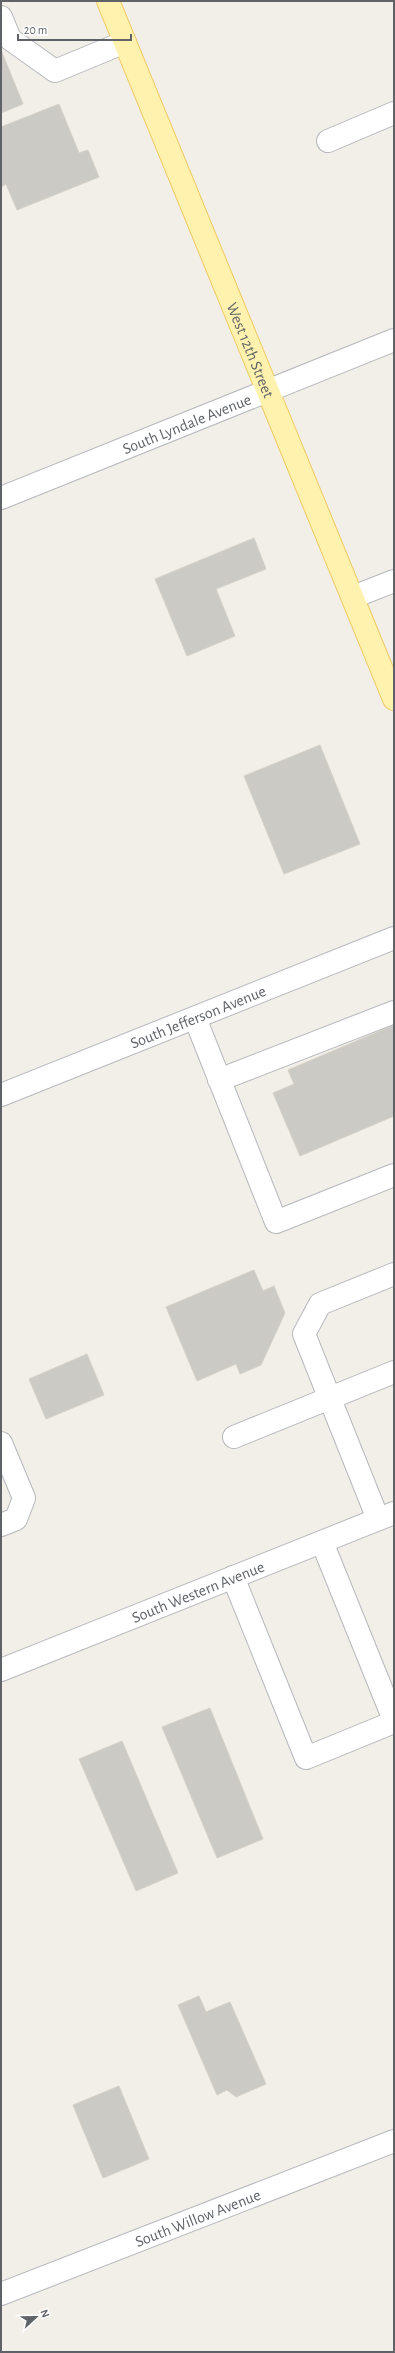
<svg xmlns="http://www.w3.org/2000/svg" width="395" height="2353" font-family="'Alegreya Sans',sans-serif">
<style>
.building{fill:#cccac5;stroke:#d6d1c6}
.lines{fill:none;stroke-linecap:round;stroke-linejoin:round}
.minor-casing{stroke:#b5b8bc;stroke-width:24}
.major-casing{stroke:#f2c960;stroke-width:24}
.minor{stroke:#fff;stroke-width:22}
.major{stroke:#fff2af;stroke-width:22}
.labels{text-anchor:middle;stroke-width:3;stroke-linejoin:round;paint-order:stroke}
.street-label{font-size:16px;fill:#5f6368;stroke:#fff}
</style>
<rect width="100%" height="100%" fill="#f1efe8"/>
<g class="building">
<polygon points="1,50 23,104 1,113"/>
<polygon points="59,104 79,153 88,150 99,177 17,210 6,184 1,187 1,127"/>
<polygon points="254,538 266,569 216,589 235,636 187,656 155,579"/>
<polygon points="320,745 360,844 284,874 244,776"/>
<polygon points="394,1025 394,1116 300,1156 273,1093 294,1084 288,1070"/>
<polygon points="254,1270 263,1291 274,1286 285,1313 261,1365 240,1374 236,1364 197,1381 166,1307"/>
<polygon points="87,1354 104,1395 46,1419 29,1379"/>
<polygon points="210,1708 263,1839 217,1858 162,1727"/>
<polygon points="122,1741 178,1873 136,1891 79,1759"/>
<polygon points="199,1996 206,2012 230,2002 266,2084 236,2097 227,2090 217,2095 178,2005"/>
<polygon points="119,2086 149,2159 103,2178 73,2105"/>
</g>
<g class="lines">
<defs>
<g id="minor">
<polyline points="1,17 10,39 55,71 125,42"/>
<polyline points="328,141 394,113"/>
<path id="s1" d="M 1,498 L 394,340"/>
<polyline points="353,597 394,581"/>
<polyline points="195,1018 276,1222 394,1175"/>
<polyline points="219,1080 394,1012"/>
<path id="s2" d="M 1,1095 L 394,938"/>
<polyline points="234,1437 394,1372"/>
<polyline points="1,1443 24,1498 16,1519 1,1525"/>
<polyline points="378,1519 304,1334 320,1304 394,1274"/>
<polyline points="322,1542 394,1720"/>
<polyline points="233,1577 306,1758 394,1722"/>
<path id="s3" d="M 1,1670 L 394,1513"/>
<path id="s4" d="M 1,2294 L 394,2141"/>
</g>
<g id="major">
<path id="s5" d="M 108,1 L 394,699"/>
</g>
</defs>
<use href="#minor" class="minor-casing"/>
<use href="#major" class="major-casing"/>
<use href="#minor" class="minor"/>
<use href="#major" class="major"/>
</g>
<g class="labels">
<g class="street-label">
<text dy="6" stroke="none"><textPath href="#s5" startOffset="377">West 12th Street</textPath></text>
<text dy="6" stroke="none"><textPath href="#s1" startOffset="200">South Lyndale Avenue</textPath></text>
<text dy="6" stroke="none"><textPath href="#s2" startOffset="212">South Jefferson Avenue</textPath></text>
<text dy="6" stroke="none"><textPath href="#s3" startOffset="212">South Western Avenue</textPath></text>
<text dy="6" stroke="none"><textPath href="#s4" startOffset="211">South Willow Avenue</textPath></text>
</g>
</g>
<rect width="395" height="2353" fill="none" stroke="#5f6368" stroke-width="4"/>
<g transform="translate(36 2317) rotate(68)" stroke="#ffffff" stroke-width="3" paint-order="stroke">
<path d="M0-3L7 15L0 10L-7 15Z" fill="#5f6368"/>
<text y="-6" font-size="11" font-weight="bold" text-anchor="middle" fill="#5f6368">N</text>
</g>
<path d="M18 34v6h113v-6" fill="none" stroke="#5f6368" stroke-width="2"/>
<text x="24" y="34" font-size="12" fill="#5f6368" stroke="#ffffff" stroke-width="3" paint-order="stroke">20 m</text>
</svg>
